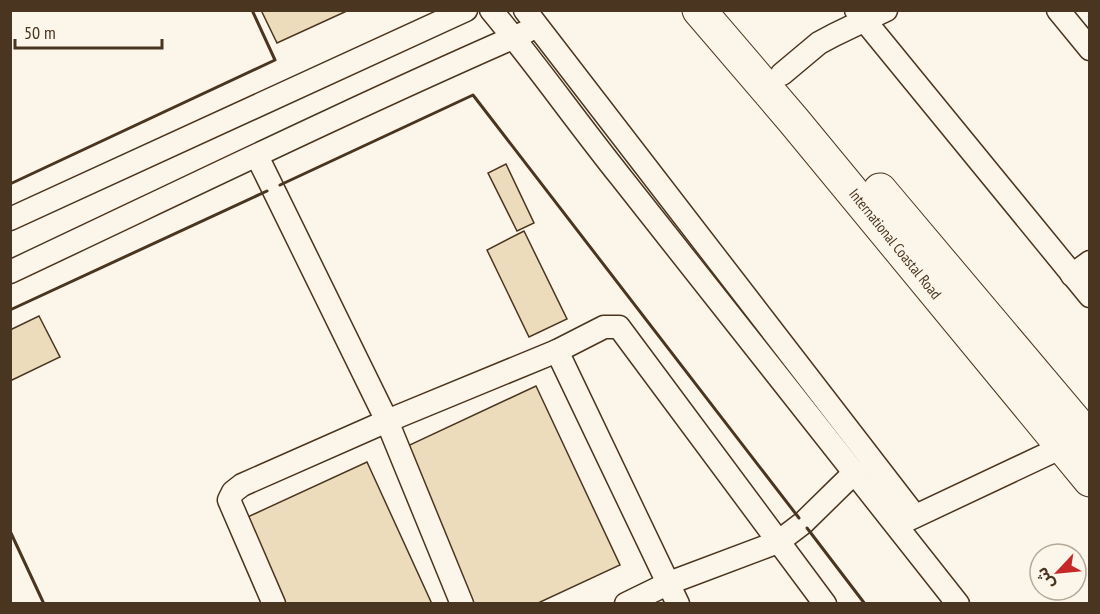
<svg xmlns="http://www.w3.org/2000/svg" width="1100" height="614" font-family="'PT Sans Narrow','Noto Sans Arabic',sans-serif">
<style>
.building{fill:#ecdcbc;stroke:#4a3520;stroke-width:1.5}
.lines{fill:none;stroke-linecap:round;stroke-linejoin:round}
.minor-casing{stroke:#4a3520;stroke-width:25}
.highway-casing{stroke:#4a3520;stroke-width:35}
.minor{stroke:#fbf6e9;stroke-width:22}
.highway{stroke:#fbf6e9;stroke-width:33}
.wall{stroke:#4a3520;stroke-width:3}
.labels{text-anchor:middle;stroke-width:4.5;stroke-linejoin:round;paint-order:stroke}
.street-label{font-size:15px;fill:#4a3520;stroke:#fbf6e9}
</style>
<rect width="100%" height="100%" fill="#fbf6e9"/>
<g class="building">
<polygon points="261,10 349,10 277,43"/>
<polygon points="506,164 534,223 517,231 488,173"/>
<polygon points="524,231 567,319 529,337 487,250"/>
<polygon points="39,316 60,357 10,381 10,330"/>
<polygon points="536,386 620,565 536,604 473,604 401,449"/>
<polygon points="367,462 432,604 277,604 239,521"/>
</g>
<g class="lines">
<defs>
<g id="minor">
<path d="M 491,10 C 536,64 576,121 620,176 C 733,318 846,460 958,604"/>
<polyline points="525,10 915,516"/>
<polyline points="856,10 1090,296"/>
<polyline points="1058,10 1090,49"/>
<polyline points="782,74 819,43 834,35 886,10"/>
<polyline points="257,156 387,421 462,604"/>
<polyline points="10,219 466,10"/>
<path d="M 10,272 C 182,191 352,108 526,32"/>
<polyline points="1072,275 1090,262"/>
<polyline points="557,351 678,604"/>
<polyline points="901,523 1075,441"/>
<polyline points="274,604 229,500 233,492 242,485 387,421 557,351 604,327 619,327 825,604"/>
<polyline points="626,604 669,583 778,542 803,523 855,472"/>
</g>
<g id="highway">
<polyline points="699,10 794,121 1090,480"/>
<polyline points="880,190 1090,439"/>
</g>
</defs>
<use href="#minor" class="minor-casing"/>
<use href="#highway" class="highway-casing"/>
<use href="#minor" class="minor"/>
<use href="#highway" class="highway"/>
<g class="wall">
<polyline points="10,184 275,60 252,10"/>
<polyline points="280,185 473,95 799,518"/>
<polyline points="10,310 267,191"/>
<polyline points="807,528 865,604"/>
<polyline points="10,531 44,604"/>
</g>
</g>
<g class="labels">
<g class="street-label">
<text transform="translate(895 244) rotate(51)" y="5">International Coastal Road</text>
</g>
</g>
<rect width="1100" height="614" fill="none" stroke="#4a3520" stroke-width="24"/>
<g transform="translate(1058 572) rotate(244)"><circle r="28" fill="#fbf6e9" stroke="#b4a999" stroke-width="1.5"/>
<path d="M0-4.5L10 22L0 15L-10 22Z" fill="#c62828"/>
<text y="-9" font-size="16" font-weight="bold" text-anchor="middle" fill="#4a3520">ش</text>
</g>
<path d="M15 39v9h147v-9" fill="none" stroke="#4a3520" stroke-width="3"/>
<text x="24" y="39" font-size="18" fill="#4a3520" stroke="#fbf6e9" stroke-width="4.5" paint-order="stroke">50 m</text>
</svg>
